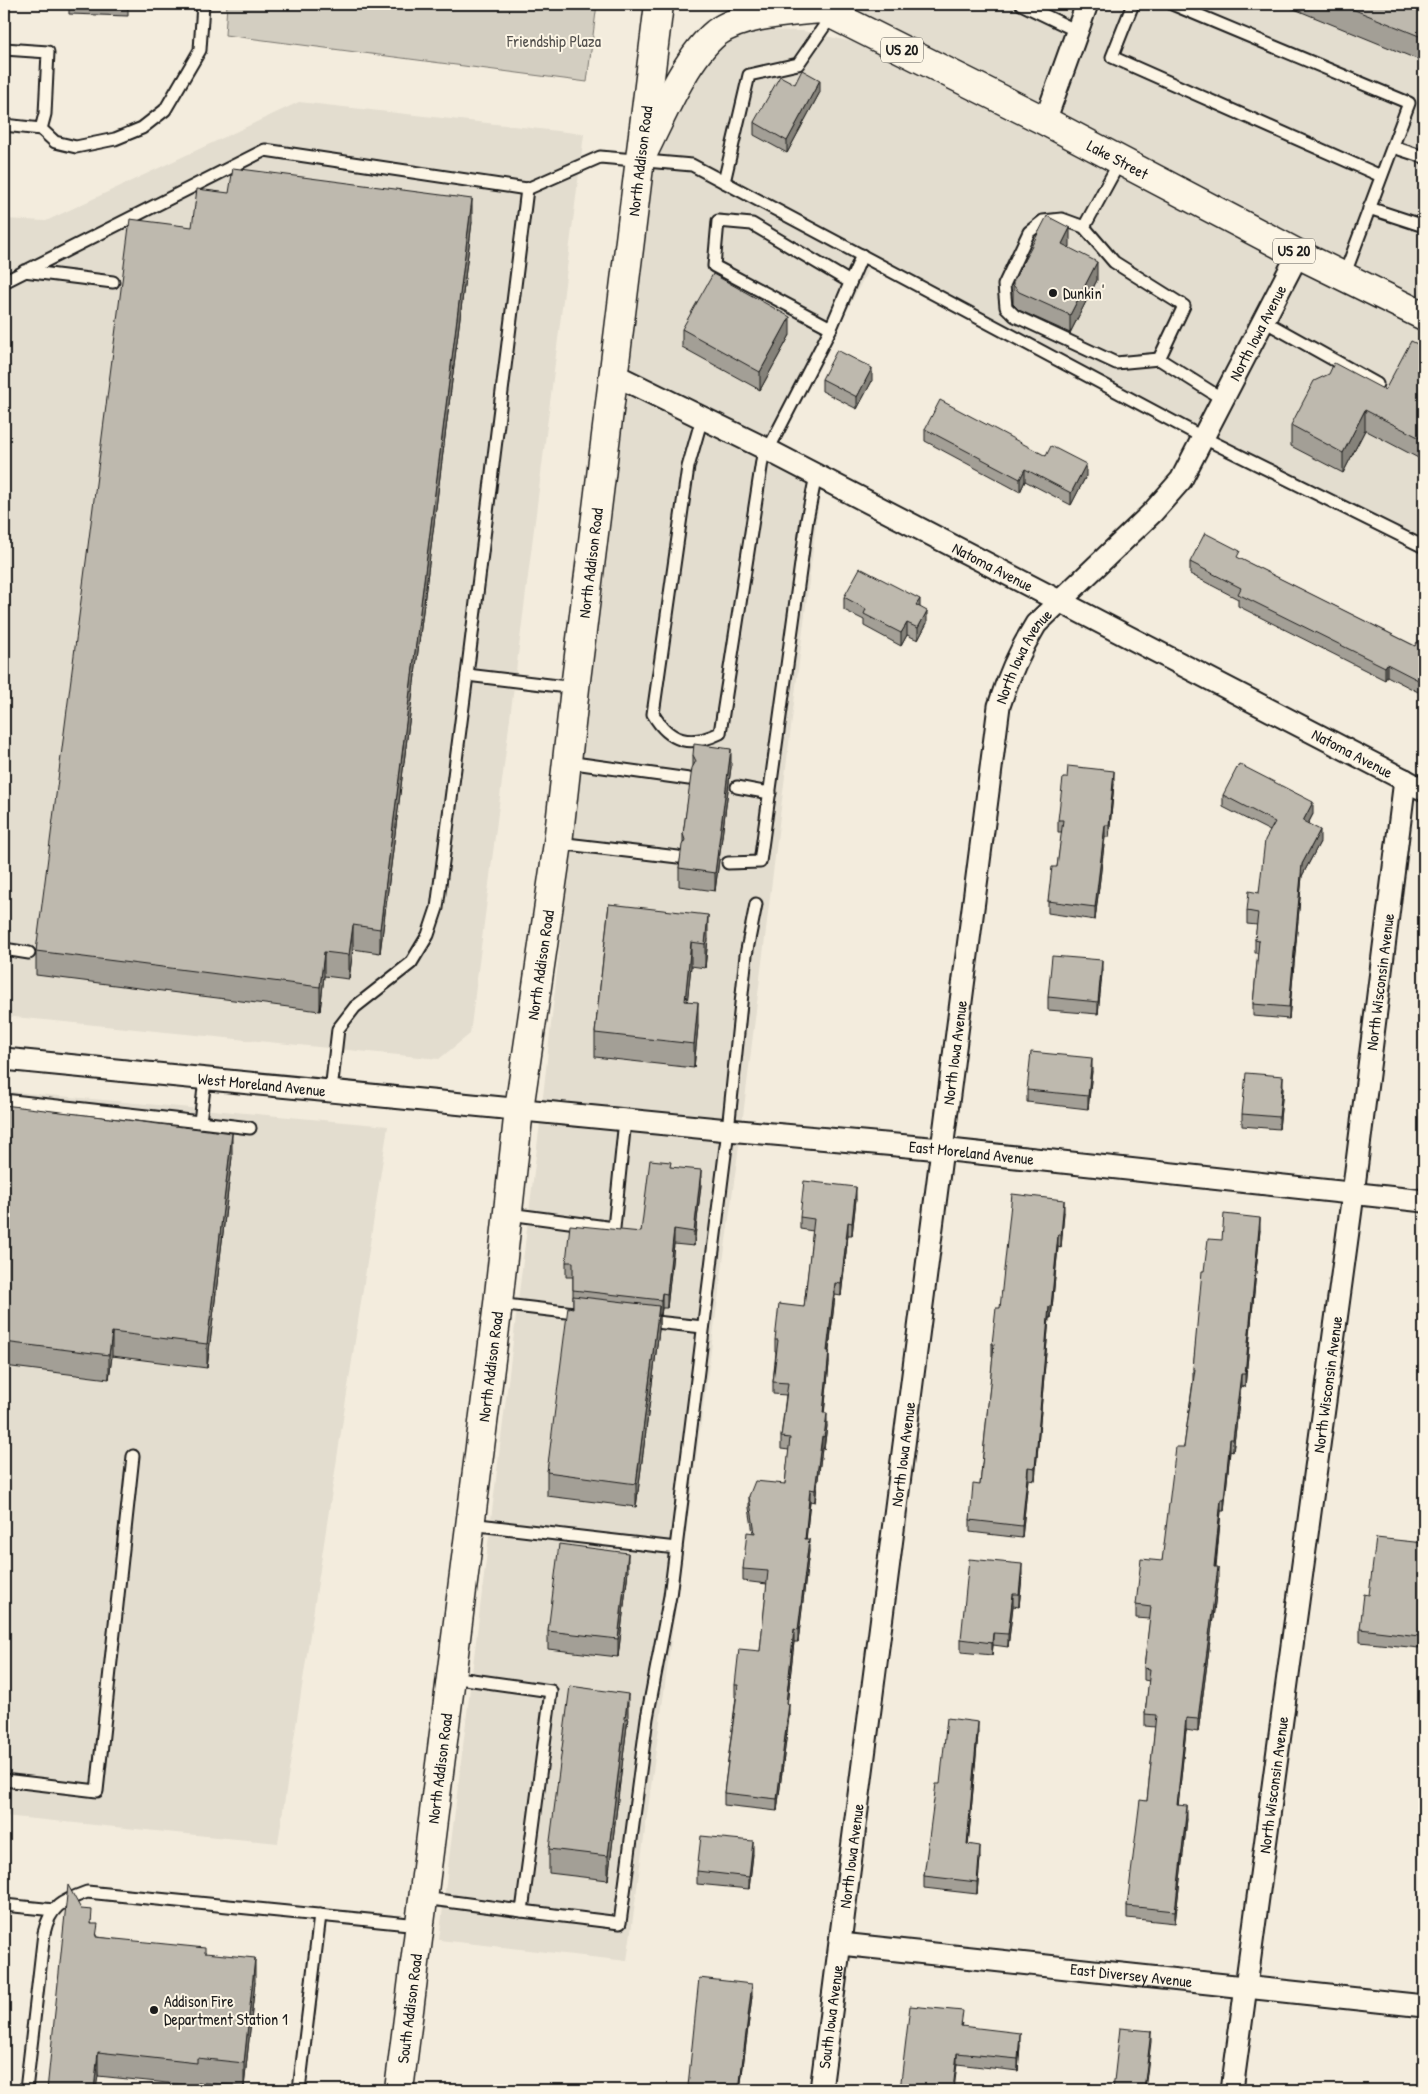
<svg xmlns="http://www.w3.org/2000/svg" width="1428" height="2094" font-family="'Patrick Hand',sans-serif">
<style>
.built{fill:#e3ddcf}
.green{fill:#d3cec1;stroke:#78756e}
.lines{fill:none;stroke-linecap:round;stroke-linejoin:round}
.service-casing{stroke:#1c1c1c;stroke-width:15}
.minor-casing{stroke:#1c1c1c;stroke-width:25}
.tertiary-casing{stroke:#1c1c1c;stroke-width:31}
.primary-casing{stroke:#1c1c1c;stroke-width:31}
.service{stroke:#fcf5e5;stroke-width:11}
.minor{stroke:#fcf5e5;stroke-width:21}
.tertiary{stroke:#fcf5e5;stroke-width:28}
.primary{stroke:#fcf5e5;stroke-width:28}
.wall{fill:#a39f96;stroke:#1c1c1c}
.shaded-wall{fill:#85827a;stroke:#1c1c1c}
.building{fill:#beb9ae;stroke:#1c1c1c}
.poi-dot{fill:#1c1c1c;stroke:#fcf5e5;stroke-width:2}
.labels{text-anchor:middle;stroke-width:4;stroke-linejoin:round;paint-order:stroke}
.shield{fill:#fcf5e5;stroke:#5f5d58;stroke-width:1}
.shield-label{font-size:15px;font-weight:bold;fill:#1c1c1c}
.park-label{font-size:16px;fill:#53514e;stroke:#fcf5e5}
.street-label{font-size:16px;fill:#1c1c1c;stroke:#fcf5e5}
.poi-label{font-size:16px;fill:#1c1c1c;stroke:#fcf5e5;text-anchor:start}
</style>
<rect width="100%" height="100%" fill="#f3ecdd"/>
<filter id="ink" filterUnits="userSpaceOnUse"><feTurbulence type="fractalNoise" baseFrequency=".02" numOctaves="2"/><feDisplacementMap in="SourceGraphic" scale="10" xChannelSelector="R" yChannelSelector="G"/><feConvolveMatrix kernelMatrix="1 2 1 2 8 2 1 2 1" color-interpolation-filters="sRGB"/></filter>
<g filter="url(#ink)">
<g class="built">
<polygon points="829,4 1080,4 1040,111"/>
<polygon points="1103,4 1424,4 1424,303 1052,116"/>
<polygon points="763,30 803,31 881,48 1424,318 1424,550 870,266 775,449 629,370 654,171 677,104 723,38"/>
<polygon points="299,102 584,134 470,1034 439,1059 4,1016 4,219 46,221"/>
<polygon points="623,381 821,484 742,1124 627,1961 439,1940 540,1123"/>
<polygon points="4,1091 388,1126 278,1843 4,1816"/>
</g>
<polygon class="green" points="227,4 597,4 587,82 225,35"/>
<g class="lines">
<defs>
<g id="service">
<polyline points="1021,4 1077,31"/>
<polyline points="1133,4 1112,57 1381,176"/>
<polyline points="1172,4 1409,103 1344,276"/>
<polyline points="4,49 48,52 45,114 41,129 4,125"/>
<polyline points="41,129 55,142 76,147 115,139 142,128 165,110 200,50 203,4"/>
<polyline points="1393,147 1424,157"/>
<polyline points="1120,161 1084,227 1114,262 1184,306 1159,359 1224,400"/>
<polyline points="724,182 749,75 798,64 832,15"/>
<polyline points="527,189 467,675 575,688"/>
<polyline points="1369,208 1424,226"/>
<polyline points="1084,227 1062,219 1043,221 1029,232 1004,285 1006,307 1015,316 1116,363 1159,359"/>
<polyline points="24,271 113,282"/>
<polyline points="4,282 265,150 527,189 600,157 692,165 1204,438 1424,547"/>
<polyline points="1264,321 1377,384"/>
<polyline points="831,328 714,266 718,221 752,224 850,282"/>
<path d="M 702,418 L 688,467 L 653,714 C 670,743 691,747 720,733 L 764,448"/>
<polyline points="768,450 831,328 862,255"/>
<polyline points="567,762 689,779"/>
<polyline points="737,787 770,793"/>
<polyline points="558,843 678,857"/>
<polyline points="728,863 760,862 807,520 816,475"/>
<polyline points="4,949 29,953"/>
<polyline points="331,1091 338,1029 355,1007 411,963 428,935 437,908 467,675"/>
<polyline points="4,1100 200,1122 205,1079"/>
<polyline points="200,1122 250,1128"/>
<polyline points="509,1214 614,1228 625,1120"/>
<polyline points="498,1304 583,1314"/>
<polyline points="646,1321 703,1327"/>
<polyline points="470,1524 676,1548"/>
<polyline points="4,1780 97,1791 133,1456"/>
<polyline points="423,1898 522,1911 551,1691 451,1677"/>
<polyline points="4,1905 54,1910"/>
<polyline points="522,1911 620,1923 647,1718 670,1596 728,1130 746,955 756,904"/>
<path d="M 26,2090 L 44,1933 C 50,1906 62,1901 87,1892 L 419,1925"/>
<polyline points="299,2090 320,1915"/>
</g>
<g id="minor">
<polyline points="1045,121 1087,4"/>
<path id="s1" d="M 613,374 L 764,448 L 1424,790"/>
<path id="s2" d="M 4,1059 L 728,1130 L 941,1149 L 1424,1201"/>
<path id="s3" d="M 841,1944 L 1424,2006"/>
<path id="s4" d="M 821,2090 L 999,706 C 1008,677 1020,650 1036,624 L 1152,513 L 1181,480 L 1298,254"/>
<path id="s5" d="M 1232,2090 L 1353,1194 L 1405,780"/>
</g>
<g id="tertiary">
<path id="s6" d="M 399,2090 L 498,1304 L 519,1109 L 558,843 L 575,688 L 659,4"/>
</g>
<g id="primary">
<path id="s7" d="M 811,4 L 1045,121 L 1298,254 L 1424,316"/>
<path d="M 639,161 C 659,123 683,60 716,33 C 741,14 790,12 820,9"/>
</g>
</defs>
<use href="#service" class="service-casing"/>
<use href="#minor" class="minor-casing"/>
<use href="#tertiary" class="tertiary-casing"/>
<use href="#primary" class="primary-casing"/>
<use href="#service" class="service"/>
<use href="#minor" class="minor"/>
<use href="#tertiary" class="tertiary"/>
<use href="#primary" class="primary"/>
</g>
<g class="wall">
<polygon points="69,4 128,4 128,16 69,14"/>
<polygon points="1282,4 1424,4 1424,62"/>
<polygon points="795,84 820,92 787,153 754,135 754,122"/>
<polygon points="229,193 472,222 380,953 353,949 349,979 324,976 320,1011 36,975 36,951 192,227"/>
<polygon points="1070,246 1069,248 1097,280 1070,333 1019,310 1013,304 1013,282"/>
<polygon points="682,329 790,335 760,390 682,347"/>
<polygon points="1424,347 1424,461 1365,430 1343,473 1291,446 1291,425 1385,390"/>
<polygon points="822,379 872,381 857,409 822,391"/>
<polygon points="925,429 1046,456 1086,476 1071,505 1025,481 1020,492 925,441"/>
<polygon points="1240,559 1415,646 1424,646 1424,695 1387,676 1385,680 1238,606 1238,599 1190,574 1190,562"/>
<polygon points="844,597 920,607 927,623 918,640 907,635 901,646 864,626 864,620 844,610"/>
<polygon points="693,755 731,767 715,891 679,886 679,868 683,843 683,834 693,766"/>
<polygon points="1114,784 1109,837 1105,837 1095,920 1048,913 1048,901 1057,867 1062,832 1058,832 1058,820"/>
<polygon points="1223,795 1313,814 1308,824 1320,842 1302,876 1289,1019 1253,1016 1253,1004 1258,953 1255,953 1255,940 1257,925 1247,924 1247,911 1259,893 1270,831 1223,807"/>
<polygon points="609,904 708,939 705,968 691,966 687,1001 698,1026 694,1068 595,1057 595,1033"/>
<polygon points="1102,973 1098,1014 1048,1010 1048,997"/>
<polygon points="1092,1071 1088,1109 1027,1102 1027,1090"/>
<polygon points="1283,1089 1279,1129 1242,1126 1242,1114"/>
<polygon points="4,1105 232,1157 207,1368 112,1356 109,1379 4,1366"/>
<polygon points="671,1167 701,1185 694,1246 674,1244 667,1308 662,1308 661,1315 659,1315 659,1330 636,1507 547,1496 547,1472 573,1308 573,1277 566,1277 566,1262 641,1232"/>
<polygon points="856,1199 852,1235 848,1235 841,1296 835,1295 829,1351 829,1364 824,1413 827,1426 824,1449 822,1449 815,1502 810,1501 806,1539 809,1551 798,1642 794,1642 787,1704 789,1716 777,1811 724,1805 724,1793 736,1697 735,1697 735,1685 760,1651 767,1584 743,1581 743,1569 753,1533 749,1508 749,1496 785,1484 789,1450 781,1449 781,1437 786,1395 773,1394 773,1382 776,1352 775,1352 775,1340 804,1307 813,1231 800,1229 800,1217"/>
<polygon points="1064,1212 1061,1248 1058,1247 1051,1318 1049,1318 1035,1480 1028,1479 1022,1538 970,1532 970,1520 980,1485 993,1356 992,1356 992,1344 1000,1308"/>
<polygon points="1260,1230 1245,1387 1241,1386 1233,1452 1230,1451 1224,1511 1221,1511 1216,1567 1218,1580 1198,1732 1186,1730 1178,1805 1187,1819 1175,1923 1127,1918 1127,1906 1147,1801 1155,1727 1145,1726 1145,1714 1149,1681 1144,1680 1144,1668 1150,1619 1136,1618 1136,1605 1162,1561 1184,1447 1193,1381 1193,1369 1204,1271 1222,1240"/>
<polygon points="1424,1543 1419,1648 1360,1642 1360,1629 1369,1595"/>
<polygon points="628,1571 618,1657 548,1649 548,1631"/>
<polygon points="1022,1576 1019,1607 1013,1606 1008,1647 993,1645 992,1655 961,1652 961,1639"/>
<polygon points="628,1717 608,1880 549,1873 549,1849"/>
<polygon points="978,1734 968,1844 980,1858 977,1894 924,1888 924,1876 940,1784"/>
<polygon points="753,1854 749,1889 697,1884 697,1871"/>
<polygon points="81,1909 92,1924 98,1937 205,1953 255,1982 244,2087 197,2082 197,2086 98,2076"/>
<polygon points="752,1996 740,2090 688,2090 688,2086"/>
<polygon points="963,2023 962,2027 1020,2045 1018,2071 957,2064 900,2090"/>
</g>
<g class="shaded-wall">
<polygon points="820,80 820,92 787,153 787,141"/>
<polygon points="472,199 472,222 380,953 380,929"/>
<polygon points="1070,228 1070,246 1062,262 1062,244"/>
<polygon points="1097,262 1097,280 1070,333 1070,315"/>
<polygon points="790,317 790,335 760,390 760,372"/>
<polygon points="872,368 872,381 857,409 857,397"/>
<polygon points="1365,410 1365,430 1343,473 1343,453"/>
<polygon points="1086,464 1086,476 1071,505 1071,493"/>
<polygon points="1025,469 1025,481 1020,492 1020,479"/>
<polygon points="920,599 920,611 916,605"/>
<polygon points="927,611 927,623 918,640 918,628"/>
<polygon points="907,623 907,635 901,646 901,633"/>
<polygon points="1387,664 1387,676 1385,680 1385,667"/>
<polygon points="731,749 731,767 715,891 715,873"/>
<polygon points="1114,771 1114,784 1109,837 1109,825"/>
<polygon points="1313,802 1313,814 1303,833 1303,821"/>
<polygon points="1105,825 1105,837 1095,920 1095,907"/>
<polygon points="1320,830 1320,842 1302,876 1289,1019 1289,1007 1302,864"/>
<polygon points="708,915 708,939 705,968 705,944"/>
<polygon points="353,925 353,949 349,979 349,955"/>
<polygon points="691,942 691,966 685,1025 685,1001"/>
<polygon points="324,952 324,976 320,1011 320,987"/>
<polygon points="1102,960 1102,973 1098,1014 1098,1002"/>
<polygon points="698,1002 698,1026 694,1068 694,1044"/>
<polygon points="1092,1058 1092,1071 1088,1109 1088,1096"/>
<polygon points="1283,1076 1283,1089 1279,1129 1279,1117"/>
<polygon points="232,1133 232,1157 207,1368 207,1344"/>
<polygon points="701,1170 701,1185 694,1246 694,1232"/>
<polygon points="856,1187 856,1199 852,1235 852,1223"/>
<polygon points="1064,1200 1064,1212 1061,1248 1061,1235"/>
<polygon points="1260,1218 1260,1230 1245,1387 1245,1374"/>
<polygon points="848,1222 848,1235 841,1296 841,1284"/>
<polygon points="674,1229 674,1244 667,1308 667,1294"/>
<polygon points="1058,1235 1058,1247 1051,1318 1051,1306"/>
<polygon points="835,1283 835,1295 827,1364 827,1351"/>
<polygon points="662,1293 662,1308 661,1315 661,1300"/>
<polygon points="659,1306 659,1330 636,1507 636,1484"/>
<polygon points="1049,1306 1049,1318 1035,1480 1035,1468"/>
<polygon points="112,1332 112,1356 109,1379 109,1355"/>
<polygon points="829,1351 829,1364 823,1425 823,1413"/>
<polygon points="1241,1374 1241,1386 1233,1452 1233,1439"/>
<polygon points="827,1413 827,1426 824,1449 824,1437"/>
<polygon points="822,1436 822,1449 815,1502 815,1490"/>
<polygon points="1230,1439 1230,1451 1224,1511 1224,1499"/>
<polygon points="1028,1467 1028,1479 1022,1538 1022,1526"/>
<polygon points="810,1489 810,1501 805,1551 805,1539"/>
<polygon points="1221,1499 1221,1511 1214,1579 1214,1567"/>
<polygon points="809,1539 809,1551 798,1642 798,1630"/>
<polygon points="628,1553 628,1571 618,1657 618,1639"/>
<polygon points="1022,1564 1022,1576 1019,1607 1019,1594"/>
<polygon points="1218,1567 1218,1580 1198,1732 1198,1719"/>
<polygon points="1424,1589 1424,1601 1419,1648 1419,1636"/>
<polygon points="1013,1594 1013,1606 1008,1647 1008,1634"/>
<polygon points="794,1629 794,1642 786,1716 786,1703"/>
<polygon points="993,1633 993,1645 992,1655 992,1643"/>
<polygon points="628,1694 628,1717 608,1880 608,1856"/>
<polygon points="789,1704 789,1716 777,1811 777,1799"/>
<polygon points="1186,1718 1186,1730 1177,1817 1177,1805"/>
<polygon points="978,1722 978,1734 967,1857 967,1844"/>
<polygon points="1187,1806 1187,1819 1175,1923 1175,1911"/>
<polygon points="753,1841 753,1854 749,1889 749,1877"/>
<polygon points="980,1846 980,1858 977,1894 977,1882"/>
<polygon points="255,1958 255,1982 244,2087 244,2063"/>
<polygon points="752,1984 752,1996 740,2090 739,2090"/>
<polygon points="1151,2031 1151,2042 1145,2090 1144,2090"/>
<polygon points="1020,2033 1020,2045 1018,2071 1018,2059"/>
<polygon points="98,2052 98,2076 96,2090 94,2090"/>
<polygon points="957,2053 957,2064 954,2090 953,2090"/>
</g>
<g class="building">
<polygon points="1340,4 1424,4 1424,38"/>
<polygon points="802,70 820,80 787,141 754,122 780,76 795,84"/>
<polygon points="233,168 472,199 380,929 353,925 349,955 324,952 320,987 36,951 130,219 192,227 197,189 229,193"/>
<polygon points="1047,216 1070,228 1062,244 1097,262 1070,315 1019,292 1013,285 1013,282"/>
<polygon points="713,274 790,317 760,372 682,329"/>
<polygon points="1411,341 1424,347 1424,440 1365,410 1343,453 1291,425 1314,381 1329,374 1334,363 1385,390"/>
<polygon points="837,350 872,368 857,397 822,379"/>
<polygon points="940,400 1046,456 1051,446 1086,464 1071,493 1025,469 1020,479 925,429"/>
<polygon points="1205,533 1240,551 1237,557 1415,646 1417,642 1424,646 1424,683 1387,664 1385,667 1238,594 1241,588 1190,562"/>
<polygon points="860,568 920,599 916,605 927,611 918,628 907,623 901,633 864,614 866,609 844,597"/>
<polygon points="694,744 731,749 715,873 679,868 682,845 685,840 683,834 692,768 696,761 693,755"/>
<polygon points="1239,764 1313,802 1303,821 1320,830 1302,864 1289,1007 1253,1004 1259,941 1255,940 1258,913 1247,911 1249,891 1259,893 1265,840 1275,822 1223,795"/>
<polygon points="1068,766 1114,771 1109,825 1105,825 1095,907 1048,901 1052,867 1057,867 1063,820 1058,820 1063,778 1067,778"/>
<polygon points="609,904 708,915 705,944 691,942 685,1001 698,1002 694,1044 595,1033"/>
<polygon points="1052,956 1102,960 1098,1002 1048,997"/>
<polygon points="1031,1052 1092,1058 1088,1096 1027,1090"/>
<polygon points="1246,1073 1283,1076 1279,1117 1242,1114"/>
<polygon points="4,1105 232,1133 207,1344 112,1332 109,1355 4,1342"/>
<polygon points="650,1160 671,1162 670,1167 701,1170 694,1232 674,1229 667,1294 662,1293 661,1300 573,1290 573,1262 566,1262 570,1225 641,1232"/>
<polygon points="804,1181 856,1187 852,1223 848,1222 841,1284 835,1283 827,1351 829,1351 823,1413 827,1413 824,1437 822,1436 815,1490 810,1489 805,1539 809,1539 798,1630 794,1629 786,1703 789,1704 777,1799 724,1793 738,1685 735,1685 739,1649 760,1651 768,1571 743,1569 747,1532 755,1533 749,1496 755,1481 785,1484 790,1438 781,1437 788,1383 773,1382 778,1340 775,1340 779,1304 804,1307 814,1219 800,1217"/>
<polygon points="1012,1194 1064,1200 1061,1235 1058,1235 1051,1306 1049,1306 1035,1468 1028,1467 1022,1526 970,1520 973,1484 980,1485 994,1344 992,1344 996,1308 1000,1308"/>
<polygon points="1224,1214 1260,1218 1245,1374 1241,1374 1233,1439 1230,1439 1224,1499 1221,1499 1214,1567 1218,1567 1198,1719 1186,1718 1177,1805 1187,1806 1175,1911 1127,1906 1140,1800 1147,1801 1156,1715 1145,1714 1150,1669 1144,1668 1151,1607 1136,1605 1141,1559 1162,1561 1176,1447 1184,1447 1195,1369 1193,1369 1202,1271 1204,1271 1208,1239 1222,1240"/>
<polygon points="573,1296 659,1306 636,1484 547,1472 568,1307 573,1308"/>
<polygon points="1376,1538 1424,1543 1424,1589 1419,1636 1360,1629 1364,1594 1369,1595"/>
<polygon points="559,1544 628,1553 618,1639 548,1631"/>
<polygon points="969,1559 1022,1564 1019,1594 1013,1594 1008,1634 993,1633 992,1643 961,1639"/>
<polygon points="570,1686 628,1694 608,1856 549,1849"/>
<polygon points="947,1718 978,1722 967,1844 980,1846 977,1882 924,1876 936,1784 940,1784"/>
<polygon points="701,1836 753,1841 749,1877 697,1871"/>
<polygon points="68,1885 81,1909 92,1910 91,1924 98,1924 96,1937 205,1948 205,1953 255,1958 244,2063 197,2058 197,2063 98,2052 94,2090 47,2090"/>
<polygon points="699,1978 752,1984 739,2090 708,2090 708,2088 688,2086"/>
<polygon points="910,2006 963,2011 961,2026 1020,2033 1018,2059 957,2053 953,2090 900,2090"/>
<polygon points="1120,2028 1151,2031 1144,2090 1113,2090"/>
</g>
</g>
<g class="poi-dot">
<circle cx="1053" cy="293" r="5"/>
<circle cx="154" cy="2010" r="5"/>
</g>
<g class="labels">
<g class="shield">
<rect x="881" y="37.5" width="42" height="25" rx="4"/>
<rect x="1273" y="238.5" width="42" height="25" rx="4"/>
</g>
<g class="shield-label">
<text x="902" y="55">US 20</text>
<text x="1294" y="256">US 20</text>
</g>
<g class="park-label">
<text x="554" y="47">Friendship Plaza</text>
</g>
<g class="street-label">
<text dy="6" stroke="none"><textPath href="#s7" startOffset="344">Lake Street</textPath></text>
<text dy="6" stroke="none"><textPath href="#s6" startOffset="1944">North Addison Road</textPath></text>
<text dy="6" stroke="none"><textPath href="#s4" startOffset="1856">North Iowa Avenue</textPath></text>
<text dy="6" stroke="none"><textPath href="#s6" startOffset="1539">North Addison Road</textPath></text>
<text dy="6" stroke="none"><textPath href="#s1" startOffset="426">Natoma Avenue</textPath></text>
<text dy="6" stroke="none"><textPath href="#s4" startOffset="1451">North Iowa Avenue</textPath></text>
<text dy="6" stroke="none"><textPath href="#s1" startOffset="831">Natoma Avenue</textPath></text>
<text dy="6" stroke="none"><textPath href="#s6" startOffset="1134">North Addison Road</textPath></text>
<text dy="6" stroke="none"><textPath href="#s5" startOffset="1118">North Wisconsin Avenue</textPath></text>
<text dy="6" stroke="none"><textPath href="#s4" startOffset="1046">North Iowa Avenue</textPath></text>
<text dy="6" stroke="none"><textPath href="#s2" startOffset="259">West Moreland Avenue</textPath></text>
<text dy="6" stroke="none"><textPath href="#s2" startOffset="972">East Moreland Avenue</textPath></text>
<text dy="6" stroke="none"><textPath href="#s6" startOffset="729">North Addison Road</textPath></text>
<text dy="6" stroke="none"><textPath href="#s5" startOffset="712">North Wisconsin Avenue</textPath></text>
<text dy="6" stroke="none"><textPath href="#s4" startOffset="641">North Iowa Avenue</textPath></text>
<text dy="6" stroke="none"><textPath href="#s6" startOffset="324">North Addison Road</textPath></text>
<text dy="6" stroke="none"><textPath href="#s5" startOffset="308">North Wisconsin Avenue</textPath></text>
<text dy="6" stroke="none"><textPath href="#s4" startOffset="236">North Iowa Avenue</textPath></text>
<text dy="6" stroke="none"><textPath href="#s3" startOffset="292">East Diversey Avenue</textPath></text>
<text dy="6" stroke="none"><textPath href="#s6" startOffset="82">South Addison Road</textPath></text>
<text dy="6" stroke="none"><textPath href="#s4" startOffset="74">South Iowa Avenue</textPath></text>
</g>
<g class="poi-label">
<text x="1063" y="299">Dunkin'</text>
<text x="164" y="2007">Addison Fire<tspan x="164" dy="18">Department Station 1</tspan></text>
</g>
</g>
<rect width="1428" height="2094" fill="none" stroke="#fcf5e5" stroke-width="20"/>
<rect x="10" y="10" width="1408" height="2074" fill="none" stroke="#1c1c1c" stroke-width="2" filter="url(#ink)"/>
</svg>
